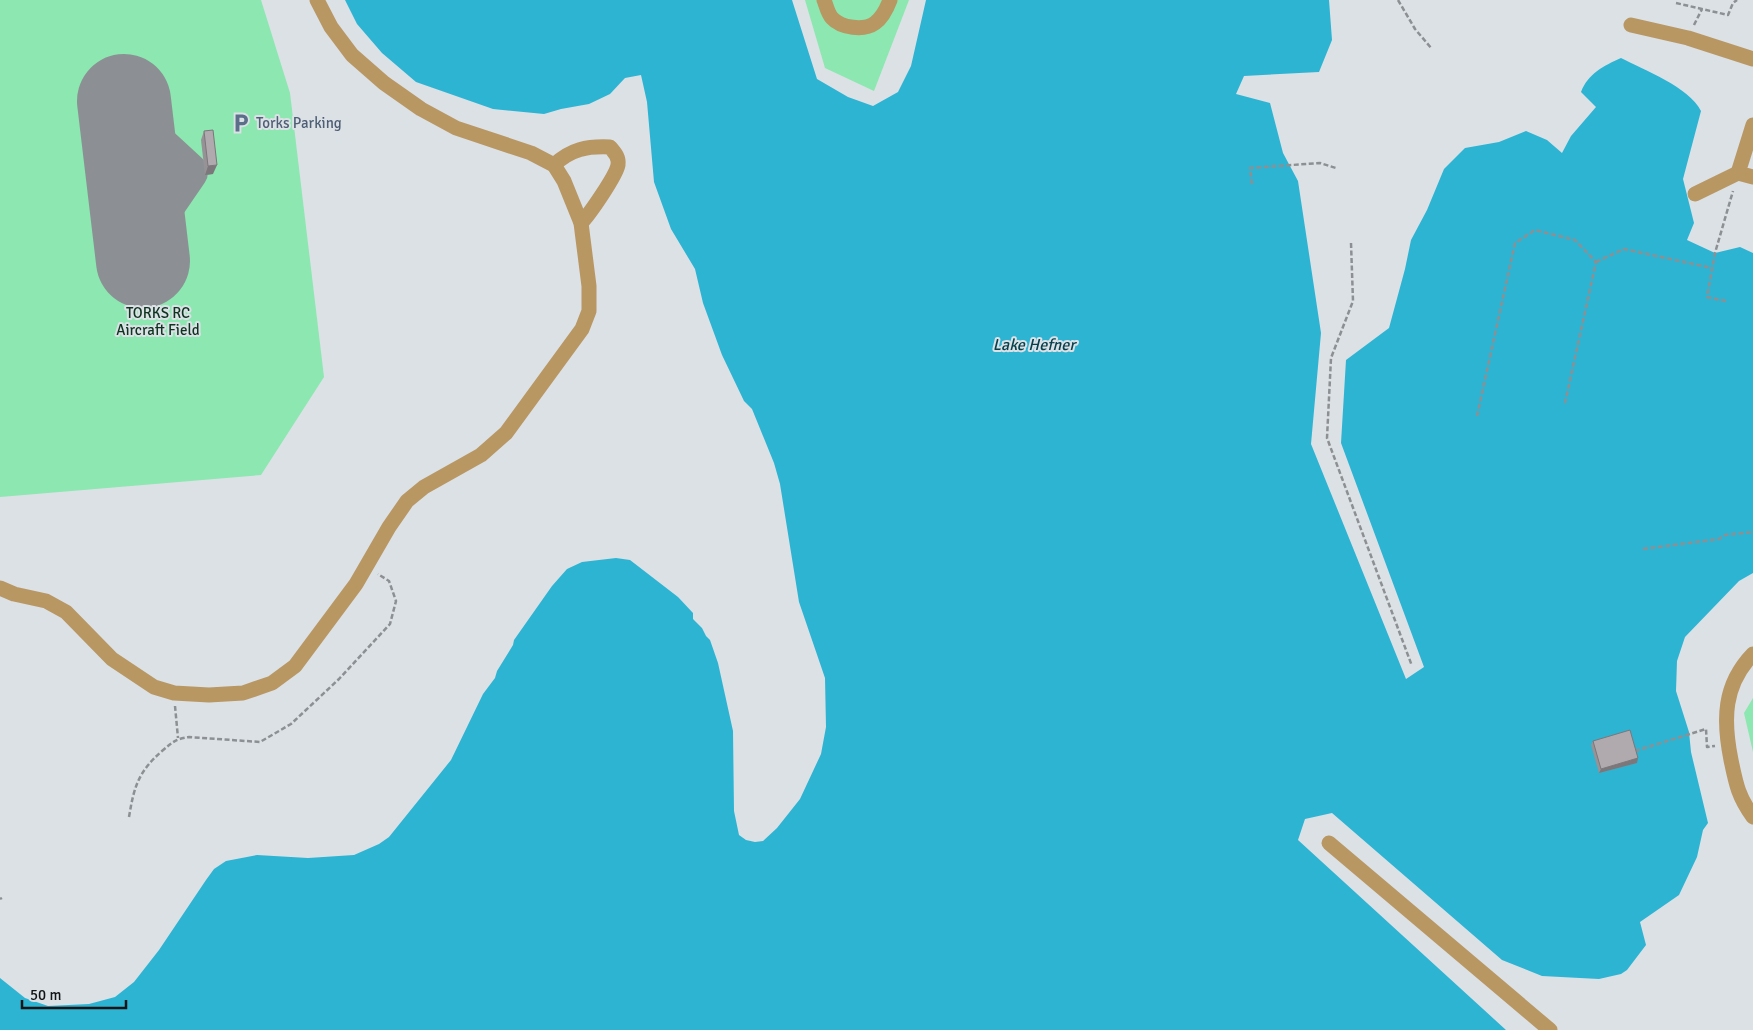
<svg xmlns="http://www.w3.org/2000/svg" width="1753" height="1030" font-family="Signika,sans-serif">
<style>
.green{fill:#8ce7b0}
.water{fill:#2db4d3}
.pier{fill:#dce1e6}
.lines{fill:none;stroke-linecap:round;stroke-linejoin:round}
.taxiway{stroke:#8c9094;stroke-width:38}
.runway{stroke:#8c9094;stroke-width:94}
.path{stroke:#8c9093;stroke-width:2.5;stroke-dasharray:5 2.5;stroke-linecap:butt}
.minor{stroke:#b89763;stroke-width:15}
.wall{fill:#979296}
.shaded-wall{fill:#7b777a}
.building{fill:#b0aaae;stroke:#7b777a}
.labels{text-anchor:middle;stroke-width:4;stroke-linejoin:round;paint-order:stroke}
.service-label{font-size:15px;fill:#4e5e75;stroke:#dce1e6;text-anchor:start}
.park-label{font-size:15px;fill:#0d341f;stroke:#dce1e6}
.water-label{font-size:16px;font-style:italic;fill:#05404d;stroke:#dce1e6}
</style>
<rect width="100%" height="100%" fill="#dce1e6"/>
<g class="green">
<polygon points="0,0 261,0 290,93 324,377 261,475 0,497"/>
<polygon points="805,0 909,0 874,91 825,68"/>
<polygon points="1753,698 1753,752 1744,713"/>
</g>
<path class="water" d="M 345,0 L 792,0 L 817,79 L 848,97 L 873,106 L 898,92 L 911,66 L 926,0 L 1329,0 L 1332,40 L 1319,72 L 1244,76 L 1236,94 L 1270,103 L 1283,153 L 1298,181 L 1321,333 L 1311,444 L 1406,679 L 1424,667 L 1341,443 L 1346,360 L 1389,328 L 1405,269 L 1411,240 L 1427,210 L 1444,169 L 1465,148 L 1499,142 L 1526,131 L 1547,140 L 1562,153 L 1571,136 L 1596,107 L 1581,92 C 1588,74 1603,66 1621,58 C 1644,70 1689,87 1701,111 L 1683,179 L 1694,223 L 1687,240 L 1715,253 L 1740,247 L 1753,253 L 1753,573 L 1739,581 L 1685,637 L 1677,661 L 1676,691 L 1689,732 L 1691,752 L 1708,823 L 1703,830 L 1697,857 L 1679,895 L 1640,922 L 1646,945 L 1627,970 L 1621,974 L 1599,979 L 1542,976 L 1502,960 L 1332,813 L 1305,819 L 1298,840 L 1506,1030 L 0,1030 L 0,978 L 25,998 L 48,1006 L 89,1004 L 115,997 L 134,982 L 159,950 L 206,880 L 214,869 L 226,861 L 257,855 L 308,858 L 354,855 L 379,844 L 389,837 L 451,760 L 483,694 L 495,678 L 497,671 L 513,645 L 514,640 L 552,586 L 567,569 L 582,562 L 616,558 L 630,560 L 678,597 L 693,613 L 693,619 L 702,628 L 706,636 L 710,640 L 718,663 L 733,731 L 734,811 L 739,835 L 746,840 L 755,842 L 763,841 L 777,828 L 800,799 L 821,754 L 826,727 L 825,678 L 799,602 L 780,484 L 774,463 L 752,409 L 744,401 L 722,355 L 703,303 L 695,269 L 671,229 L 654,182 L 647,102 L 641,75 L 625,78 L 610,94 L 589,104 L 561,109 L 544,114 L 493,109 L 416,82 L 382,53 L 357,24 Z"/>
<polygon class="pier" points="1338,440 1422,667 1418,668 1421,666 1338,444"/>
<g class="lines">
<polyline class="taxiway" points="126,114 189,172 141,242"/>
<polyline class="runway" points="124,101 143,261"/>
<g class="path">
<polyline points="1398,0 1415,29 1432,49"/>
<polyline points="1676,3 1728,15 1733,3 1737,0"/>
<polyline points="1694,25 1702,9"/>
<polyline points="1252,184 1250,168 1320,163 1336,168"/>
<polyline points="1351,243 1353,301 1331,358 1327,438 1412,666"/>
<polyline points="1596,262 1624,249 1712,268"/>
<polyline points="1726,301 1707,297 1715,253 1733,191"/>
<polyline points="1477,416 1515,243 1535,230 1575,240 1596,262 1565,403"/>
<polyline points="1643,549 1719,539 1725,535 1753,532"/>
<polyline points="175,706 178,738"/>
<polyline points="1635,751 1706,729 1707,747 1715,746"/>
<path d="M 129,817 C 134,787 138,772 162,751 C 173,742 175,739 189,737 L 260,742 L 291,724 L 339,679 L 390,624 L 396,601 L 389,581 L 378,574"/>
<polyline points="0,899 2,898"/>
</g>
<g class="minor">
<path d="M 824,0 C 826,5 828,14 832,18 C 841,28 864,31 875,23 C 883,17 887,8 890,0"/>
<polyline points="1631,25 1688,38 1753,59"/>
<polyline points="1753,125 1738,173 1753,177"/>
<path d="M 554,165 C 571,149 587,146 610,147 C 615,153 619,157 618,165 C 616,176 589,215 581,223"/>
<polyline points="1695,194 1738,173"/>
<polyline points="0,588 14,594 46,601 66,612 112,659 154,687 174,693 209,695 243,693 272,683 295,666 356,584 389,527 407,501 424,487 481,455 506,433 582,329 589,311 589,286 581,223 564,181 554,165 531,153 456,128 421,109 384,83 352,55 331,27 317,0"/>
<path d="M 1753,654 C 1723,685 1723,720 1731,760 C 1736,784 1738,796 1753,817"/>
<polyline points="1329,843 1550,1030"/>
</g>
</g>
<g class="wall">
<polygon points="204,131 213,174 205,175 201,140"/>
<polygon points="1593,741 1637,763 1599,773 1591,745"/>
</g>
<g class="shaded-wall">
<polygon points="217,165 213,174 205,175 208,166"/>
<polygon points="1638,758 1637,763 1599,773 1601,769"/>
</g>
<g class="building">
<polygon points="213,130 217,165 208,166 204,131"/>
<polygon points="1630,730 1638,758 1601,769 1593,741"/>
</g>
<defs>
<symbol id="parking-bare" viewBox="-9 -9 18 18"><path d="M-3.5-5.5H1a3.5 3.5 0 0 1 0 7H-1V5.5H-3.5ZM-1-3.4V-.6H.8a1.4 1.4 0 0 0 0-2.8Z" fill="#5c6f8a" stroke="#dce1e6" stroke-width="2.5" paint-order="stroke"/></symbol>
</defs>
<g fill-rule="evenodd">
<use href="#parking-bare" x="227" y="109" width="28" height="28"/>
</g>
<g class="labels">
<g class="service-label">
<text x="256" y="128">Torks Parking</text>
</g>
<g class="park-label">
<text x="158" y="318">TORKS RC<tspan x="158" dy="17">Aircraft Field</tspan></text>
</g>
<g class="water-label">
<text x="1034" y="350">Lake Hefner</text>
</g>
</g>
<path d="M22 1000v8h104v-8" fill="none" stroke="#111314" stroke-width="2.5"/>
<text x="30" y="1000" font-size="15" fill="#111314" stroke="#dce1e6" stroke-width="4" paint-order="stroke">50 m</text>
</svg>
